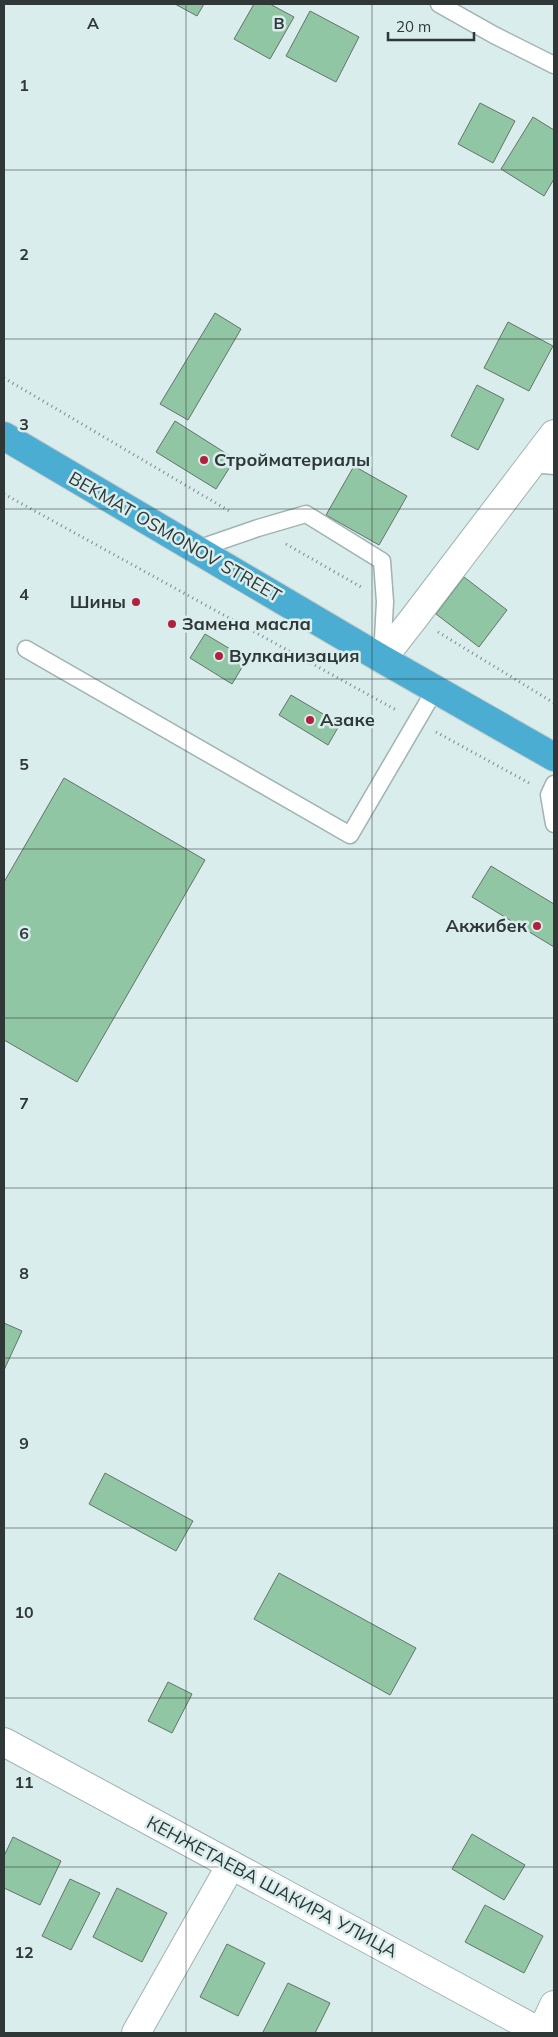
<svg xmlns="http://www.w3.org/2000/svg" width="558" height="2037" font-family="Mulish,sans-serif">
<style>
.building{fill:#90c6a3;stroke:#66736a}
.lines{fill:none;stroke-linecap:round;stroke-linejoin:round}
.lane-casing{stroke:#a0b3b2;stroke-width:19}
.street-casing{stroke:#a0b3b2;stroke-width:30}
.secondary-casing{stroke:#a0b3b2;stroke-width:30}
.highway-casing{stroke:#c9cbcb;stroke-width:30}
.path{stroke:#7c8989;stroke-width:3;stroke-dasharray:1 4;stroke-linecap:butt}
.lane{stroke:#fff;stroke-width:16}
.street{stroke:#fff;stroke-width:28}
.secondary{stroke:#fff;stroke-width:28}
.highway{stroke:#4badd2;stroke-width:28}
.grid{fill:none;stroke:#2f3737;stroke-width:1;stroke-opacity:0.55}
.poi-dot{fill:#b3203e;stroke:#d9edec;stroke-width:2}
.labels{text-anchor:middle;stroke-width:5;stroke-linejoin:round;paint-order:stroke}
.poi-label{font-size:18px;font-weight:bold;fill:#2f3737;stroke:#d9edec;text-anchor:start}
.street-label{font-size:18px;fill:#2f3737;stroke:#d9edec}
.grid-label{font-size:16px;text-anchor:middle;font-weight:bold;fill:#2f3737;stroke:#d9edec;stroke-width:5;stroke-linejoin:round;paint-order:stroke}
</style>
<rect width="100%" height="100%" fill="#d9edec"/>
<g class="building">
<polygon points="175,4 204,4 197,16"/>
<polygon points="254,4 270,4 294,17 270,59 234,39"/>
<polygon points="310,11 359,37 336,82 286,56"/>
<polygon points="480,103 515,121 493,163 458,144"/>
<polygon points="533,117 554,130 554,179 544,196 501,169"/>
<polygon points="215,313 241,329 188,420 160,404"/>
<polygon points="508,322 553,346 529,391 484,368"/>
<polygon points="477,385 504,399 478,450 451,436"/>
<polygon points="175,421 235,459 216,489 156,452"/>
<polygon points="354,466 407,496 379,545 326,515"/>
<polygon points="464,577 507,610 479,647 436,614"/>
<polygon points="205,634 247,659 232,684 190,658"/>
<polygon points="291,695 340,724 328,745 279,715"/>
<polygon points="64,778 205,860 77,1082 4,1040 4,882"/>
<polygon points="491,866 554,904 554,947 472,897"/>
<polygon points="4,1323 22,1331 4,1370"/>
<polygon points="105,1473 193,1521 176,1551 89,1504"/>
<polygon points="279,1573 416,1648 390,1695 254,1619"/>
<polygon points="168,1682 192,1694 172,1733 148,1721"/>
<polygon points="472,1834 525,1865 504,1900 452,1869"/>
<polygon points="13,1837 61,1861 40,1905 4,1888 4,1856"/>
<polygon points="70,1879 100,1893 71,1950 42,1936"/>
<polygon points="117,1888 167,1913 142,1962 93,1937"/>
<polygon points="485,1905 543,1936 524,1973 465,1942"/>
<polygon points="227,1944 265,1963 238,2016 200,1997"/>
<polygon points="288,1983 330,2003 315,2033 266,2033 263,2032"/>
</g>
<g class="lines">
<defs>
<g id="lane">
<polyline points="439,4 494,35 554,65"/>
<polyline points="532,464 554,466"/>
<polyline points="197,549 258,528 306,514 382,561 385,602 382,657"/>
<polyline points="26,649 350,835 436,688"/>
<polyline points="554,784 549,795 554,824"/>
</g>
<g id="street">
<polyline points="382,659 414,618 554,434"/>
<polyline points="4,1742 540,2032"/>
<polyline points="136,2033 231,1865"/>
</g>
<polyline id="secondary" points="541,2033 554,2005"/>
<polyline id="highway" points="4,436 382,659 554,757"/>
</defs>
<use href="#lane" class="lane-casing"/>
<use href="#street" class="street-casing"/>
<use href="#secondary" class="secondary-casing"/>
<use href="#highway" class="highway-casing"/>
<g class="path">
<polyline points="4,378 231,512"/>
<polyline points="4,494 398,711"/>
<polyline points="286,544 361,587"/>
<polyline points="438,632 554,703"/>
<polyline points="436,732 529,783"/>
</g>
<use href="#lane" class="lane"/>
<use href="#street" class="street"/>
<use href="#secondary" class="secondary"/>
<use href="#highway" class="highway"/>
</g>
<path class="grid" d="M 186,4 L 186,2033M 372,4 L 372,2033M 4,170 L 554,170M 4,339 L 554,339M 4,509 L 554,509M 4,679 L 554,679M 4,849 L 554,849M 4,1018 L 554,1018M 4,1188 L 554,1188M 4,1358 L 554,1358M 4,1528 L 554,1528M 4,1698 L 554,1698M 4,1867 L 554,1867"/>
<g class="poi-dot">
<circle cx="204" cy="460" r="5"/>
<circle cx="136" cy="602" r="5"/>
<circle cx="172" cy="624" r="5"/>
<circle cx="219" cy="656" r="5"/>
<circle cx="310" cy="720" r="5"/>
<circle cx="537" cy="926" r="5"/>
</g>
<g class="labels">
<g class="poi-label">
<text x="214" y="466">Стройматериалы</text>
<text x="126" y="608" text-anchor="end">Шины</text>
<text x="182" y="630">Замена масла</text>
<text x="229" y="662">Вулканизация</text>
<text x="320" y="726">Азаке</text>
<text x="527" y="932" text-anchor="end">Акжибек</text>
</g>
<g class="street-label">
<text transform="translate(175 537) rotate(30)" y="6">BEKMAT OSMONOV STREET</text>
<text transform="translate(272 1887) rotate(28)" y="6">КЕНЖЕТАЕВА ШАКИРА УЛИЦА</text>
</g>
</g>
<g class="grid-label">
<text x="93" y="29">A</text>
<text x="279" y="29">B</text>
<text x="24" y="91">1</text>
<text x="24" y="260">2</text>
<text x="24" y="430">3</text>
<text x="24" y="600">4</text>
<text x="24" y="770">5</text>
<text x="24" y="939">6</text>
<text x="24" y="1109">7</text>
<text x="24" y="1279">8</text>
<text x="24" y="1449">9</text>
<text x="24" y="1618">10</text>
<text x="24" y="1788">11</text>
<text x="24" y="1958">12</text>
</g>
<rect width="558" height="2037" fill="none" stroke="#2f3737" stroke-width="10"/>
<path d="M388 32v8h86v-8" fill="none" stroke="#2f3737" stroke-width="2.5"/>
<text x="396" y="32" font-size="15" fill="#2f3737" stroke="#d9edec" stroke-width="4" paint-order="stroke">20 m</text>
</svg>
